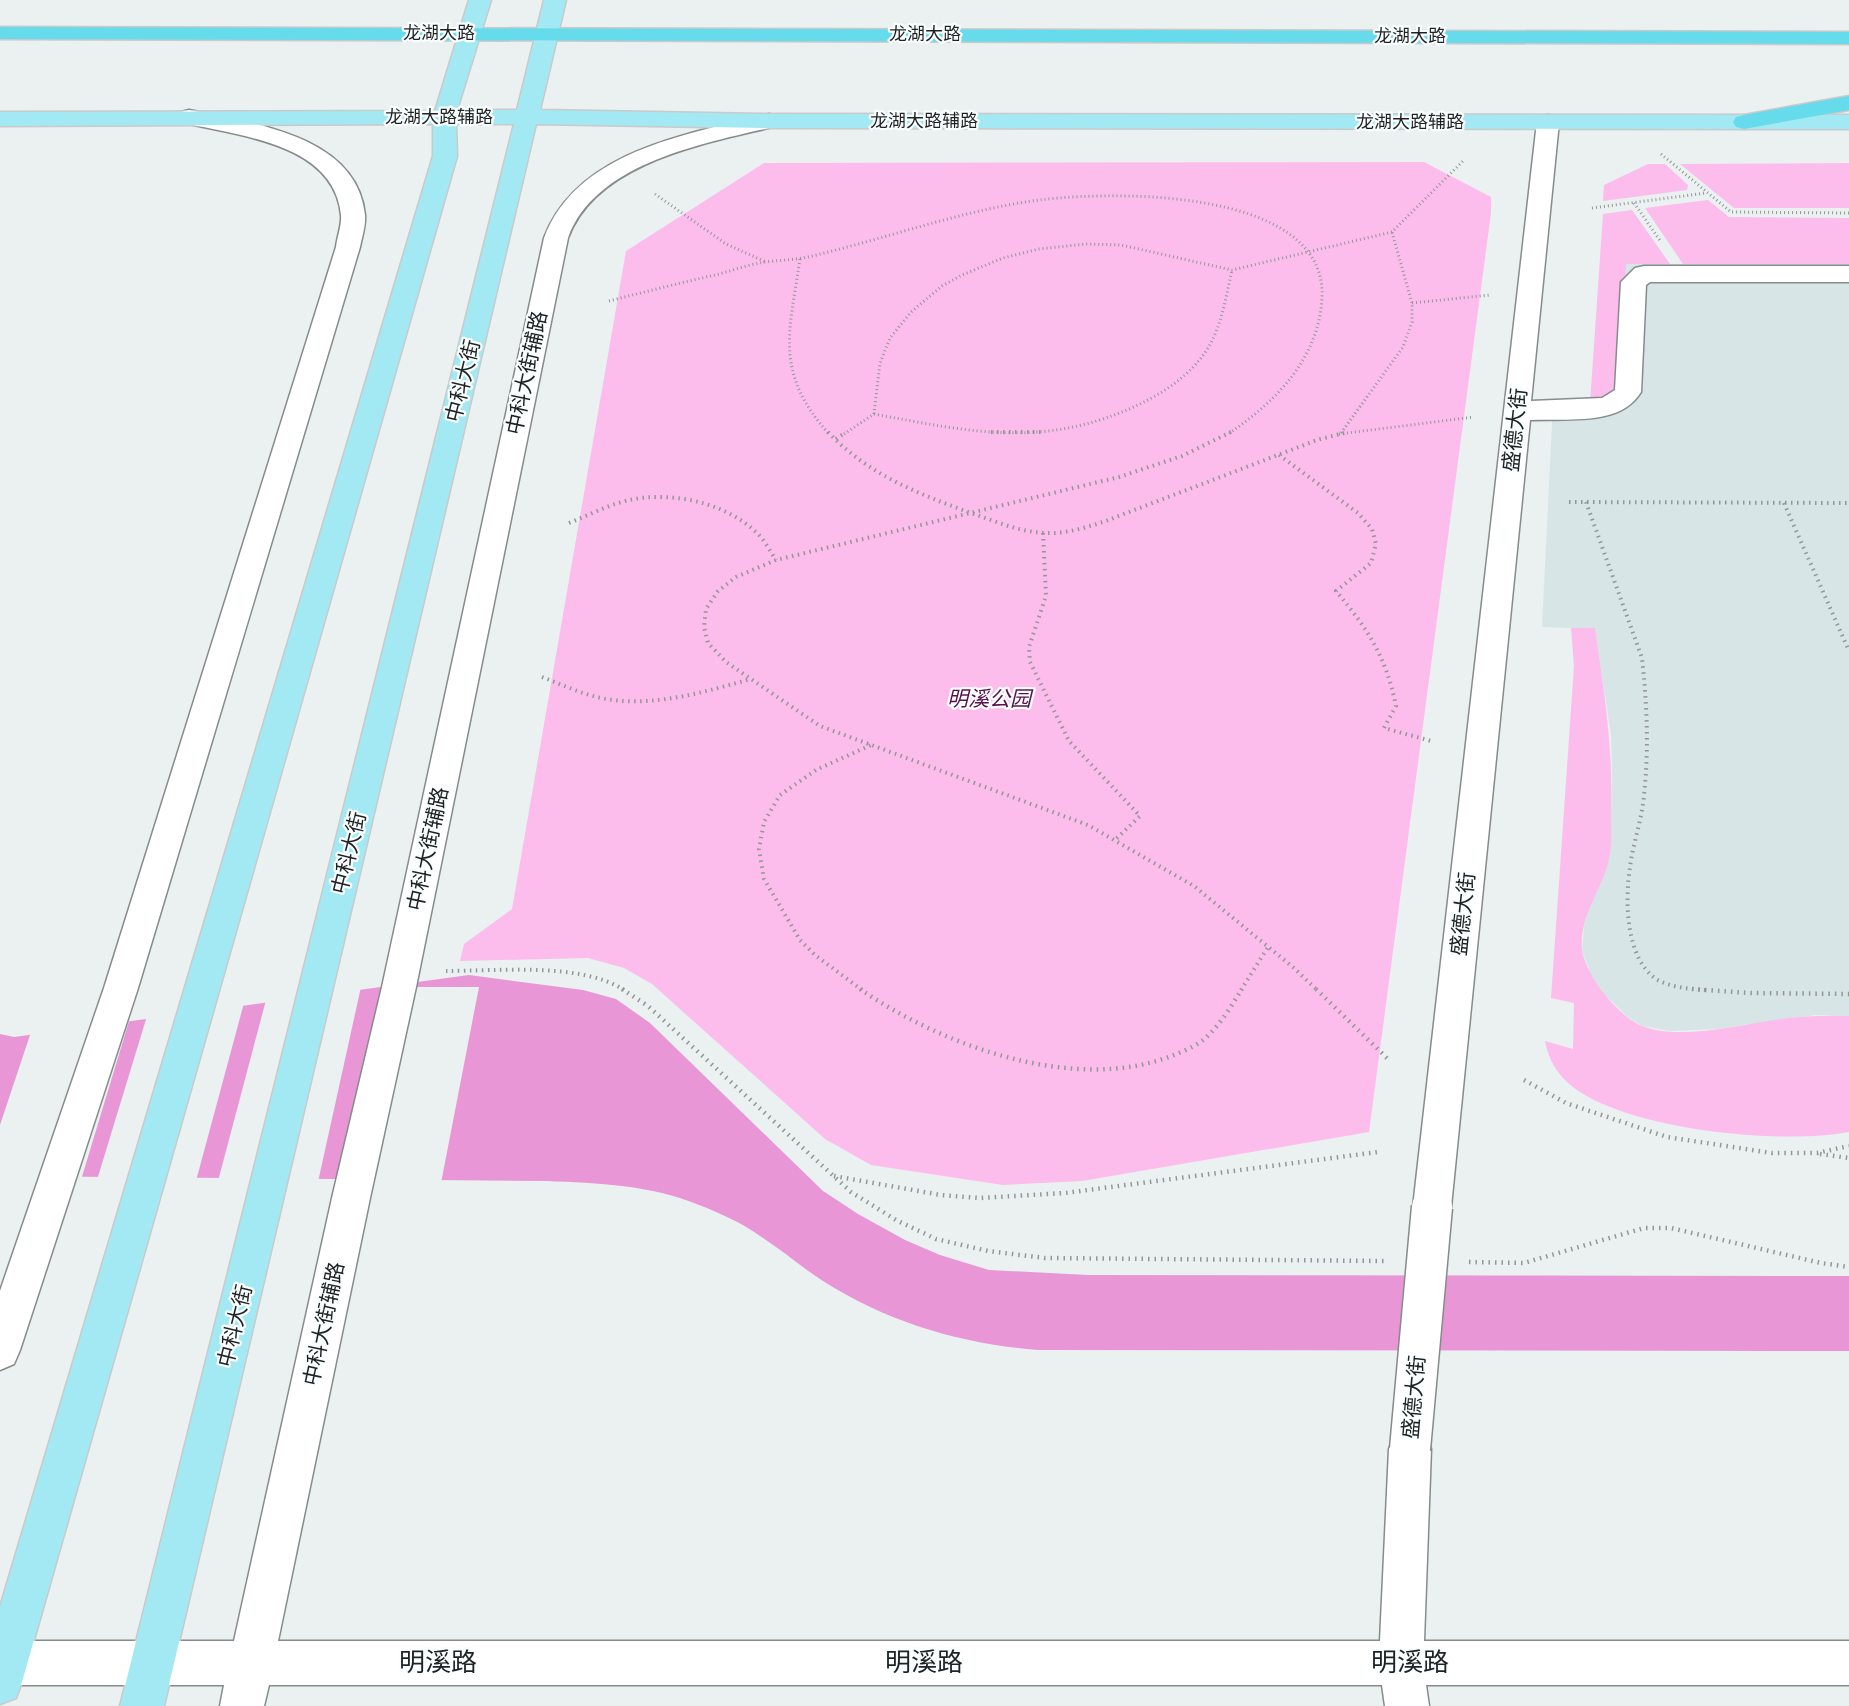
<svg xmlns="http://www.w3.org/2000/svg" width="1849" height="1706" font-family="'Times New Roman','Noto Sans SC',serif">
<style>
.built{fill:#d7e5e7}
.green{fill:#fcbded}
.water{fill:#e896d6}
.pier{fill:#ebf0f1}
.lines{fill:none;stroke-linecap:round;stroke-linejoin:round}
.minor-casing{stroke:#868b8b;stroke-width:3}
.major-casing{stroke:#c9caca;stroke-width:3}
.highway-casing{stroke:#c9caca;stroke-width:3}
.path-far2{stroke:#939697;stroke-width:3;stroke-dasharray:1 3;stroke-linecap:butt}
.path-far1{stroke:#939697;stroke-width:4;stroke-dasharray:1.5 4.5;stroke-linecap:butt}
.path{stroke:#939697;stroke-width:4.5;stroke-dasharray:1.5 5;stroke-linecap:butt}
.minor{fill:#fff;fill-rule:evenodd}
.major{fill:#a3e9f3;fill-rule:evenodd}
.highway{fill:#65dbeb;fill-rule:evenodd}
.minor-bridge-casing{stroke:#868b8b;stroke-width:43;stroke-linecap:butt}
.minor-bridge{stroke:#fff;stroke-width:40}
.labels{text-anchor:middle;stroke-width:4.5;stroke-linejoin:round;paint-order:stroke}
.far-street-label{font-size:18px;fill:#1f2122;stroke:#f9fefe}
.street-label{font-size:21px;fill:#1f2122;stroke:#f9fefe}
.park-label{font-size:21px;font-style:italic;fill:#59114e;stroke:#f9fefe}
.near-street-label{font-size:26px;fill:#1f2122;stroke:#f9fefe}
</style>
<rect width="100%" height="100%" fill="#ebf0f1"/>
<polygon class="built" points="1625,264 1849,264 1849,1016 1815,1015 1717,1029 1670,1031 1642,1026 1628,1017 1605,995 1591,975 1582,950 1584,926 1589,906 1610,856 1612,770 1611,735 1595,629 1542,627 1553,403 1590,403 1615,390 1619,383"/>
<g class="green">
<polygon points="1424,162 1491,197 1491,213 1369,1132 1082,1181 1003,1185 871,1165 825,1139 652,984 624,968 588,958 460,961 464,944 512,909 626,251 764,163"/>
<polygon points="1849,163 1849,208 1734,208 1680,164"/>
<polygon points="1648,164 1665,164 1688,185 1687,190 1603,201 1604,185"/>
<polygon points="1708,200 1729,217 1849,218 1849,264 1683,264 1645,208"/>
<polygon points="1632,210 1670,264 1626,264 1619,383 1615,390 1590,403 1603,214"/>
<path d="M 1571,628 L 1595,628 C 1604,690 1613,747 1611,809 C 1611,824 1612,839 1610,854 C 1605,887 1579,913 1582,949 C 1585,975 1618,1016 1642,1026 C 1678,1041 1743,1024 1781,1019 C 1804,1016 1826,1015 1849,1016 L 1849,1132 C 1780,1145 1629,1130 1573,1087 C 1558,1076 1548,1059 1545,1041 L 1573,1049 L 1574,1003 L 1551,998 L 1574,666 Z"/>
</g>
<path class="water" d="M 469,975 L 583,990 L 616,999 L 650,1023 L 823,1191 L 858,1214 L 905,1240 L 940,1255 L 989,1270 L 1088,1275 L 1849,1276 L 1849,1351 L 1038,1350 C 962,1344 889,1323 823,1281 C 801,1267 782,1250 760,1236 C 742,1223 720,1213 699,1205 C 651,1185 598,1183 547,1181 L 0,1176 L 0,1034 L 14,1037 Z"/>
<g class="pier">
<polygon points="361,987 318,1182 218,1181 266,1000"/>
<polygon points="382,987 479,987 441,1183 337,1182"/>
<polygon points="244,1003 196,1181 97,1180 147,1016"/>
<polygon points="130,1018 81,1180 0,1179 0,1125 31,1032"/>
</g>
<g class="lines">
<defs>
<g id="minor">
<path d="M 189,110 C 251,123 357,135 365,215 C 366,225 362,237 360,247 L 138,988 L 20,1350 L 14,1364 L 0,1370 L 0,1291 L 104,988 L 336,247 C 337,237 342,225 341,215 C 334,142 236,136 181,122 L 178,117 L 181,112 Z"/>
<path d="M 769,114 L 777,116 L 780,121 L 777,126 C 708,143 596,161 568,238 L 416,987 L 370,1198 L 278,1641 L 1380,1641 L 1389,1449 L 1395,1434 L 1410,1428 L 1425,1434 L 1431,1449 L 1424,1641 L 1849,1641 L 1849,1685 L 1426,1685 L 1429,1706 L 1385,1706 L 1382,1685 L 269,1685 L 264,1706 L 220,1706 L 224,1685 L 0,1685 L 0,1641 L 234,1641 L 332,1198 L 382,987 L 544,238 C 577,150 689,134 769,114 Z"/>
<path d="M 1548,115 L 1556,117 L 1559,122 L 1531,401 L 1602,398 L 1615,390 L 1621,282 L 1635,268 L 1644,266 L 1849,266 L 1849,282 L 1650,282 L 1646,285 L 1641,392 C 1620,427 1566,418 1530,420 L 1451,1207 L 1445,1220 L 1432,1225 L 1419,1220 L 1413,1207 L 1537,122 L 1540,117 Z"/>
</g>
<polygon id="major" points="469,0 491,0 457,110 517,110 544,0 566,0 540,110 769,114 1849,115 1849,129 769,128 536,124 164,1706 120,1706 514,124 456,124 457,156 22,1682 16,1698 0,1704 0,1607 433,156 433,124 0,126 0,112 435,111"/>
<g id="highway">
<polygon points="0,27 1849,32 1849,44 0,39"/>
<polygon points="1849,96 1849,110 1744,129 1736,127 1733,122 1736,117 1744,115"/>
</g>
</defs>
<use href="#minor" class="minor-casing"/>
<use href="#major" class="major-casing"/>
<use href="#highway" class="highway-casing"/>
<g class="path-far2">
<polyline points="1661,154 1731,212 1849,213"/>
<polyline points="655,194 726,244 766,262"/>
<polyline points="1634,203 1661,242"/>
<polyline points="1592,208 1706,193"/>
<path d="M 800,259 C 789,334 774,372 829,434"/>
<path d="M 609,301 C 644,292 680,283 715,275 C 732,271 749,264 766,262 C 780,260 794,260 808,257 C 881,240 951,214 1025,202 C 1098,190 1328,184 1322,298 C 1319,358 1276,402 1228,434"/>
<polyline points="1412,303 1490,295"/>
<polyline points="874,414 880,363 890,338 911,312 942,286 962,275 1003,258 1039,249 1086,244 1121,245 1232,270 1392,232 1463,161"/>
<polyline points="1341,433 1403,347 1412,322 1412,303 1392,232"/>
<path d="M 844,434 L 874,414 C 971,432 1044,449 1138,405 C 1165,392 1192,374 1208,348 C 1222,325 1226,296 1232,270"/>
<polyline points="1339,434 1474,417"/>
</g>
<g class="path-far1">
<path d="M 828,432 C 868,475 921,495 974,514 C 997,522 1020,532 1045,533 C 1065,534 1084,528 1103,522 L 1317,440 L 1348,432"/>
<polyline points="991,432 1045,432"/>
<polyline points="1231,432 1182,456 1119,477 776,560 736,577 718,591 706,609 704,627 708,643 726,662 820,726 1088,825 1194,886 1294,968 1317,990"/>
<polyline points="836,439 846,432"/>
<path d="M 1279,455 L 1358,513 L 1372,529 L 1376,544 L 1371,563 L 1336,591 C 1368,629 1386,657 1396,706 L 1384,728 L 1431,741"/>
<polyline points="1569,502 1849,503"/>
<path d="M 1586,502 L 1642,658 C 1647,704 1649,749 1644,795 C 1642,820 1633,843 1630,867 C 1625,900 1625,957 1656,979 C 1669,987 1689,989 1705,990"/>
<polyline points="1784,503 1849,651"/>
<path d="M 569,523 C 589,515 608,505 629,500 C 671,491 726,502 758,534 C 765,541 770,551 776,560"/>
<polyline points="1043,533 1046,596 1029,647 1030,662 1069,741 1140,816 1115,840"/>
<path d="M 542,677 C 565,686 588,697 613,700 C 659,706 707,691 751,679"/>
<path d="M 446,971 C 497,971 581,962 624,990"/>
<polyline points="862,990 815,955 800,940 764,879 759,849 764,822 780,795 816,770 871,745"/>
<polyline points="1241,990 1268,947"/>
</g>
<g class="path">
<polyline points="622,989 648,1006 851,1192 896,1220 936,1239 988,1251 1045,1258 1384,1261"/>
<path d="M 860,989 C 941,1045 1074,1094 1171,1056 C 1182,1052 1194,1047 1203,1040 C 1220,1026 1231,1006 1242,989"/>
<polyline points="1316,989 1390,1061"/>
<polyline points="1692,989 1750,993 1849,994"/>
<polyline points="1524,1080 1566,1103 1667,1137 1772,1153 1817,1153 1849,1146"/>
<polyline points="1820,1154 1849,1158"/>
<polyline points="834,1176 941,1195 980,1198 1065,1193 1378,1152"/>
<polyline points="1469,1262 1524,1263 1644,1228 1671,1228 1821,1263 1849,1267"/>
</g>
<use href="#minor" class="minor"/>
<use href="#major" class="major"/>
<use href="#highway" class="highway"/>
<defs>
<polyline id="minor-bridge" points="1410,1449 1432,1207"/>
</defs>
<use href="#minor-bridge" class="minor-bridge-casing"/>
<use href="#minor-bridge" class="minor-bridge"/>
</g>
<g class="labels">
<g class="far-street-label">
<text x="439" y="39">龙湖大路</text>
<text x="925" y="40">龙湖大路</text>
<text x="1410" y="42">龙湖大路</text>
<text x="439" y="123">龙湖大路辅路</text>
<text x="924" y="127">龙湖大路辅路</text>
<text x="1410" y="128">龙湖大路辅路</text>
</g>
<g class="street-label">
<text transform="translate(527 373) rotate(-78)" y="7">中科大街辅路</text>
<text transform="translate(463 381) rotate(-76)" y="7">中科大街</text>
<text transform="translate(1515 430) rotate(-84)" y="7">盛德大街</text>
<text transform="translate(428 849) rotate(-78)" y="7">中科大街辅路</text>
<text transform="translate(349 853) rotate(-76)" y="7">中科大街</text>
<text transform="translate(1463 914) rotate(-84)" y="7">盛德大街</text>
<text transform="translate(324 1324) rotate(-78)" y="7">中科大街辅路</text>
<text transform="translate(235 1326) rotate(-76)" y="7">中科大街</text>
<text transform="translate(1414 1397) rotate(-85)" y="7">盛德大街</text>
</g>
<g class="park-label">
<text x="989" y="706">明溪公园</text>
</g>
<g class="near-street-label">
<text x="438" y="1671">明溪路</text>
<text x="924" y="1671">明溪路</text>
<text x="1410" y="1671">明溪路</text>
</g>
</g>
</svg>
